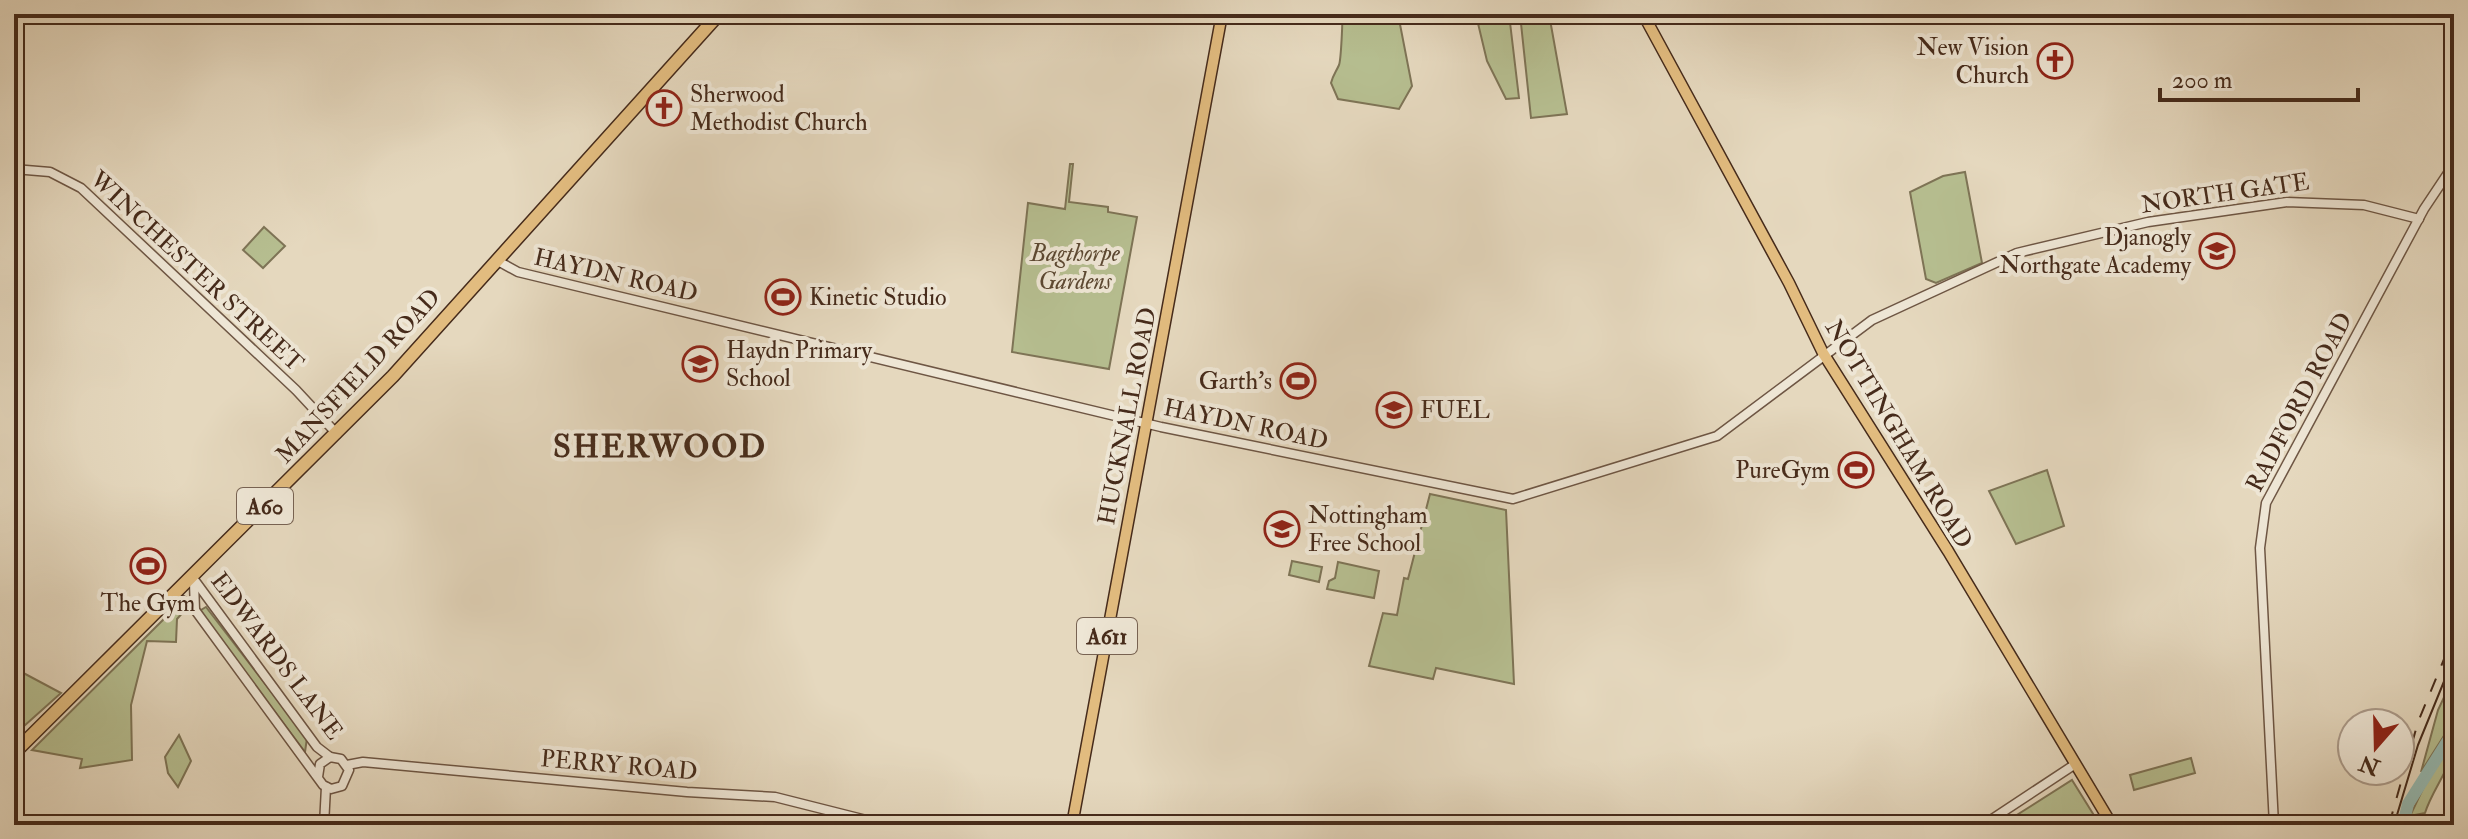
<svg xmlns="http://www.w3.org/2000/svg" width="2468" height="839" font-family="'IM FELL Double Pica',serif">
<style>
.green{fill:#b6be90;stroke:#7e7456;stroke-width:2}
.lines{fill:none;stroke-linecap:round;stroke-linejoin:round}
.river{stroke:#96bab2;stroke-width:12}
.minor-casing{stroke:#6e5644;stroke-width:11}
.major-casing{stroke:#462b1b;stroke-width:13}
.highway-casing{stroke:#462b1b;stroke-width:15}
.minor{stroke:#eee6d5;stroke-width:8}
.major{stroke:#e2bc7f;stroke-width:10}
.highway{stroke:#e2bc7f;stroke-width:12}
.tram{stroke:#462b1b;stroke-width:2}
.rail{stroke:#462b1b;stroke-width:2;stroke-dasharray:14 14;stroke-linecap:butt}
.labels{text-anchor:middle;stroke-width:8;stroke-linejoin:round;paint-order:stroke}
.shield{fill:#eee6d5;stroke:#786353;stroke-width:2}
.shield-label{font-size:22px;font-weight:bold;fill:#462b1b}
.poi-label{font-size:24px;fill:#462b1b;stroke:#eee6d5;text-anchor:start}
.street-label{font-size:24px;fill:#462b1b;stroke:#eee6d5}
.park-label{font-size:24px;font-style:italic;fill:#5c4832;stroke:#eee6d5}
.district-label{font-size:32px;font-weight:bold;letter-spacing:2px;fill:#462b1b;stroke:#eee6d5}
</style>
<rect width="100%" height="100%" fill="#e5d8be"/>
<filter id="stains"><feTurbulence type="fractalNoise" baseFrequency=".0025" numOctaves="4"/><feColorMatrix values="0 0 0 0 .2 0 0 0 0 .09 0 0 0 0 .02 0 0 0 .5 -.17"/></filter>
<radialGradient id="worn" r=".72"><stop offset=".6" stop-color="#630" stop-opacity="0"/><stop offset="1" stop-color="#630" stop-opacity=".3"/></radialGradient>
<g class="green">
<path d="M 1342,14 L 1398,14 L 1412,86 L 1399,109 L 1338,99 L 1331,83 C 1333,75 1336,72 1339,65 C 1341,60 1343,18 1342,14 Z"/>
<polygon points="1509,14 1519,98 1506,99 1487,61 1476,15"/>
<polygon points="1520,14 1549,14 1567,114 1531,118"/>
<polygon points="1070,164 1073,164 1069,202 1108,207 1108,212 1137,217 1109,369 1012,352 1028,203 1065,209"/>
<polygon points="1965,172 1982,263 1936,283 1926,279 1910,192 1943,176"/>
<polygon points="264,227 285,246 263,268 243,250"/>
<polygon points="2047,470 2064,526 2016,544 1989,491"/>
<polygon points="1430,494 1506,510 1514,684 1436,668 1433,679 1369,666 1383,613 1397,615 1404,578 1408,579"/>
<polygon points="1292,561 1322,567 1319,582 1289,575"/>
<polygon points="1338,562 1379,571 1374,598 1327,589 1329,581 1335,578"/>
<polygon points="177,606 185,610 177,619 176,642 147,641 131,705 132,760 80,768 82,759 32,750"/>
<polygon points="206,607 307,738 305,752 202,615 201,610"/>
<polygon points="14,668 61,693 14,735"/>
<polygon points="2454,676 2454,720 2421,772 2438,710"/>
<polygon points="179,735 191,761 178,787 168,773 165,757"/>
<path d="M 2454,739 C 2454,766 2433,787 2425,813 L 2410,816 L 2429,776 Z"/>
<polygon points="2191,758 2195,773 2134,790 2130,775"/>
<polygon points="2072,780 2100,825 2001,825"/>
</g>
<g class="lines">
<polyline class="river" points="2403,825 2408,804 2454,731"/>
<defs>
<g id="minor">
<polyline points="14,169 50,172 81,188 296,390 337,434"/>
<polyline points="496,260 518,272 1161,427 1513,499 1717,436 1872,320 2017,253 2148,222 2287,202 2364,205 2419,219"/>
<polyline points="193,578 317,747 330,757"/>
<polyline points="194,583 195,610"/>
<polyline points="170,600 182,600 195,610 323,785 331,789 342,786 349,770 341,759 330,757 320,764 318,777"/>
<polyline points="347,765 363,762 687,792 775,797 886,825"/>
<polyline points="324,825 326,787"/>
<polyline points="1983,825 2074,765"/>
<polyline points="2274,825 2260,548 2266,503 2424,209 2454,164"/>
</g>
<g id="major">
<polyline points="1643,14 1789,283 1823,353 1948,551 2112,825"/>
<polyline points="1072,825 1222,14"/>
</g>
<g id="highway">
<polyline points="14,753 393,376 719,14"/>
<polyline points="2449,825 2454,824"/>
</g>
</defs>
<use href="#minor" class="minor-casing"/>
<use href="#major" class="major-casing"/>
<use href="#highway" class="highway-casing"/>
<use href="#minor" class="minor"/>
<use href="#major" class="major"/>
<use href="#highway" class="highway"/>
<polyline class="tram" points="2394,825 2418,745 2454,657"/>
<polyline class="rail" points="2389,825 2418,722 2454,635"/>
</g>
<defs>
<symbol id="church-ring" viewBox="-11 -11 22 22"><circle r="9.5" fill="#eee6d5" stroke="#8f2418" stroke-width="1.5"/><path d="M-1.2-6h2.4v3.5h3.3v2.4h-3.3V6h-2.4V-.1h-3.3v-2.4h3.3Z" fill="#8f2418"/></symbol>
<symbol id="school-ring" viewBox="-11 -11 22 22"><circle r="9.5" fill="#eee6d5" stroke="#8f2418" stroke-width="1.5"/><path d="M0-5L7-2L0 1L-7-2ZM-4 1L0 2.5L4 1V4Q0 6-4 4Z" fill="#8f2418"/></symbol>
<symbol id="stadium-ring" viewBox="-11 -11 22 22"><circle r="9.5" fill="#eee6d5" stroke="#8f2418" stroke-width="1.5"/><path d="M0-5a6.5 5 0 1 0 0 10a6.5 5 0 1 0 0-10ZM-3.5-1.8h7v3.6h-7Z" fill="#8f2418"/></symbol>
</defs>
<g fill-rule="evenodd">
<use href="#church-ring" x="2035" y="41" width="40" height="40"/>
<use href="#church-ring" x="644" y="88" width="40" height="40"/>
<use href="#school-ring" x="2197" y="231" width="40" height="40"/>
<use href="#stadium-ring" x="763" y="277" width="40" height="40"/>
<use href="#school-ring" x="680" y="344" width="40" height="40"/>
<use href="#stadium-ring" x="1278" y="361" width="40" height="40"/>
<use href="#school-ring" x="1374" y="390" width="40" height="40"/>
<use href="#stadium-ring" x="1836" y="450" width="40" height="40"/>
<use href="#school-ring" x="1262" y="509" width="40" height="40"/>
<use href="#stadium-ring" x="128" y="546" width="40" height="40"/>
</g>
<g class="labels">
<g class="shield">
<rect x="237" y="488" width="56" height="36" rx="6"/>
<rect x="1077" y="618" width="60" height="36" rx="6"/>
</g>
<g class="shield-label">
<text x="265" y="514">A60</text>
<text x="1107" y="644">A611</text>
</g>
<g class="poi-label">
<text x="2029" y="55" text-anchor="end">New Vision<tspan x="2029" dy="28">Church</tspan></text>
<text x="690" y="102">Sherwood<tspan x="690" dy="28">Methodist Church</tspan></text>
<text x="2191" y="245" text-anchor="end">Djanogly<tspan x="2191" dy="28">Northgate Academy</tspan></text>
<text x="809" y="305">Kinetic Studio</text>
<text x="726" y="358">Haydn Primary<tspan x="726" dy="28">School</tspan></text>
<text x="1272" y="389" text-anchor="end">Garth's</text>
<text x="1420" y="418">FUEL</text>
<text x="1830" y="478" text-anchor="end">PureGym</text>
<text x="1308" y="523">Nottingham<tspan x="1308" dy="28">Free School</tspan></text>
<text x="148" y="611" text-anchor="middle">The Gym</text>
</g>
<g class="street-label">
<text transform="translate(2225 193) rotate(-8)" y="8">NORTH GATE</text>
<text transform="translate(197 271) rotate(43)" y="8">WINCHESTER STREET</text>
<text transform="translate(616 275) rotate(13)" y="8">HAYDN ROAD</text>
<text transform="translate(358 376) rotate(-47)" y="8">MANSFIELD ROAD</text>
<text transform="translate(2299 402) rotate(-62)" y="8">RADFORD ROAD</text>
<text transform="translate(1127 416) rotate(-79)" y="8">HUCKNALL ROAD</text>
<text transform="translate(1246 424) rotate(12)" y="8">HAYDN ROAD</text>
<text transform="translate(1899 434) rotate(59)" y="8">NOTTINGHAM ROAD</text>
<text transform="translate(277 656) rotate(53)" y="8">EDWARDS LANE</text>
<text transform="translate(619 765) rotate(5)" y="8">PERRY ROAD</text>
</g>
<g class="park-label">
<text x="1075" y="261">Bagthorpe<tspan x="1075" dy="28">Gardens</tspan></text>
</g>
<g class="district-label">
<text x="660" y="457">SHERWOOD</text>
</g>
</g>
<rect width="2468" height="839" fill="none" stroke="#e5d8be" stroke-width="48"/>
<rect x="16" y="16" width="2436" height="807" fill="none" stroke="#462b1b" stroke-width="4"/>
<rect x="24" y="24" width="2420" height="791" fill="none" stroke="#462b1b" stroke-width="2"/>
<g transform="translate(2376 747) rotate(200)"><circle r="38" fill="#eee6d5" stroke="#ab9b8b" stroke-width="2"/>
<path d="M0-6L14 30L0 20L-14 30Z" fill="#8f2418"/>
<text y="-12" font-size="22" font-weight="bold" text-anchor="middle" fill="#462b1b">N</text>
</g>
<path d="M2160 88v12h198v-12" fill="none" stroke="#462b1b" stroke-width="4"/>
<text x="2172" y="88" font-size="24" fill="#462b1b" stroke="#eee6d5" stroke-width="6" paint-order="stroke">200 m</text>
<rect width="100%" height="100%" filter="url(#stains)"/>
<rect width="100%" height="100%" fill="url(#worn)"/>
</svg>
